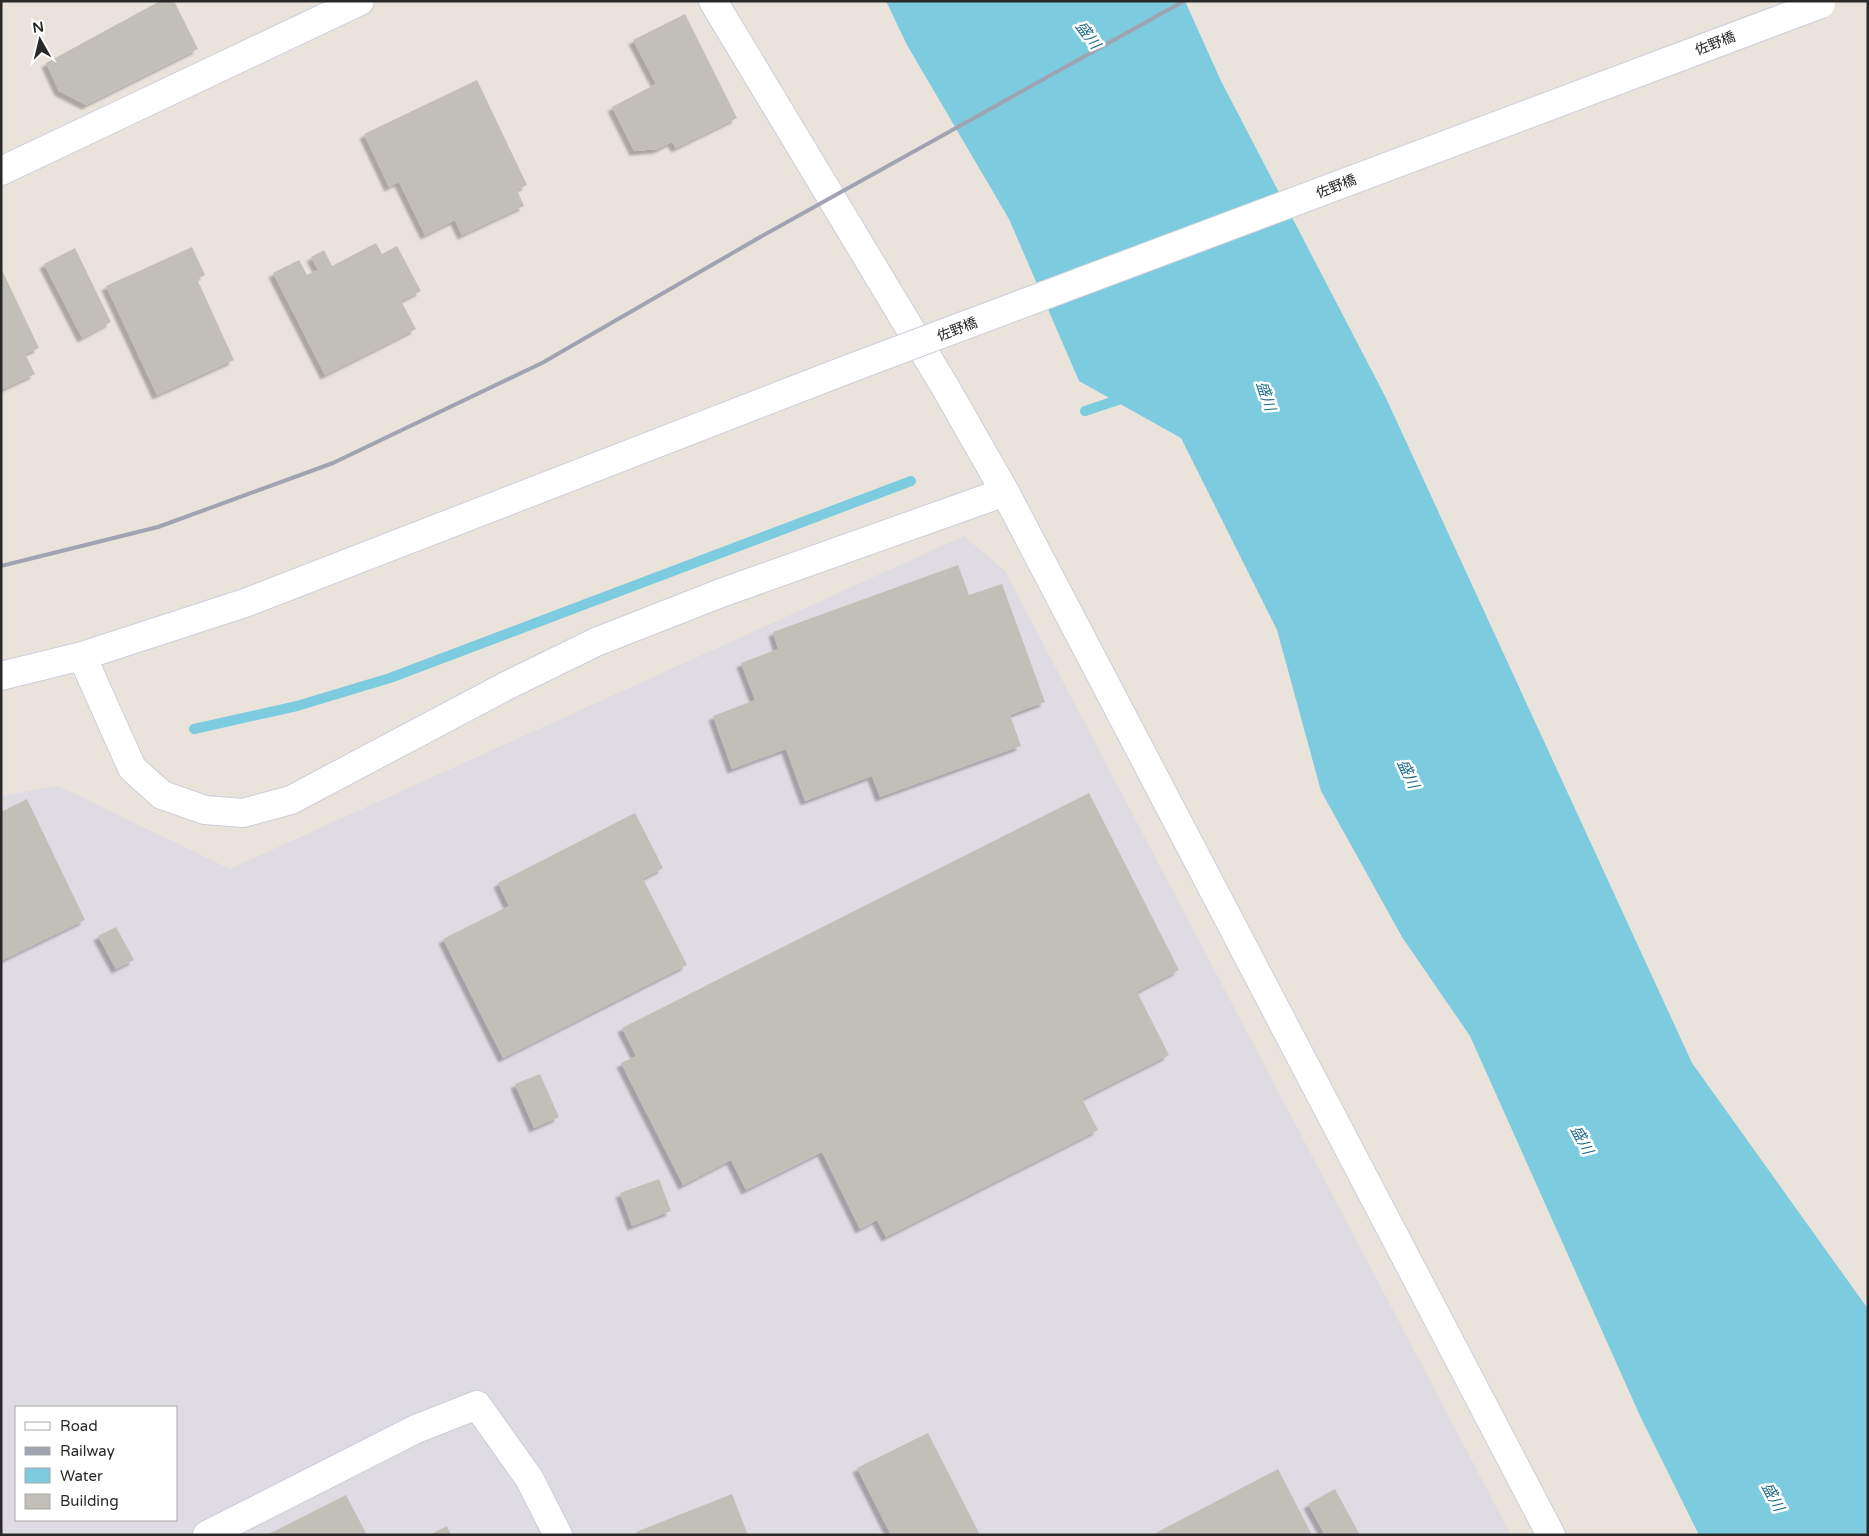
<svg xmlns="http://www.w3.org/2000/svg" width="1869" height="1536" font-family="'Varela Round','Noto Sans JP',sans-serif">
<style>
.industrial{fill:#dedce2;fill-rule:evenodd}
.water{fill:#7ccbdf}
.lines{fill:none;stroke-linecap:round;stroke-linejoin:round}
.stream{stroke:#7ccbdf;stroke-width:10}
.building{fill:#c2beb8;filter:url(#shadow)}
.street-casing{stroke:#cbced9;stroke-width:30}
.secondary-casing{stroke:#cbced9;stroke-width:30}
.street{stroke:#fff;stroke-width:28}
.secondary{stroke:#fff;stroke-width:28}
.rail{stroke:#a0a3b1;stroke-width:4}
.secondary-bridge-casing{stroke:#cbced9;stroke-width:30;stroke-linecap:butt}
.secondary-bridge{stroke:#fff;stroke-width:28}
.labels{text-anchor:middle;stroke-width:5;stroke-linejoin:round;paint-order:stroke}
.street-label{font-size:14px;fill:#292929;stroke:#fff}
.water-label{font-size:15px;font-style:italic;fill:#1e6b88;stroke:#fff}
</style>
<defs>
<filter id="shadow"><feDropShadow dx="-4.5" dy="4.5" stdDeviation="1" flood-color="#0004"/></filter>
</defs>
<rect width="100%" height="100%" fill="#e9e3dc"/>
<path class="industrial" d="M 964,536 L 1005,571 L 1511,1535 L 1,1535 L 1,796 L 58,786 L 230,869 ZM 16,1407 L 176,1407 L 176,1520 L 16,1520 Z"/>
<polygon class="water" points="886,1 1185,1 1221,81 1386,398 1692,1063 1868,1309 1868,1535 1699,1535 1641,1418 1470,1036 1402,937 1321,791 1277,630 1181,438 1079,381 1009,219 907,45"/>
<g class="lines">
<g class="stream">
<polyline points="1085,411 1127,397"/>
<polyline points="194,729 297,706 390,678 911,481"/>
</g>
</g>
<g class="building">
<polygon points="160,1 174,1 198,49 86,105 59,91 46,63"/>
<polygon points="685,14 737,118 676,148 672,142 658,149 634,151 612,107 656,84 633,40"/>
<polygon points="477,80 527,185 517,190 524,206 462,235 455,220 425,235 399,182 389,187 364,134"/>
<polygon points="376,243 382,254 397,246 421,291 401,301 416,329 325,375 273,273 299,260 307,275 318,270 311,257 324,250 332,266"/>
<polygon points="192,247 205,275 197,279 234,360 157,395 106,286"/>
<polygon points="75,248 111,322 82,338 44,264"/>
<polygon points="1,268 39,348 25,354 35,374 1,390"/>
<polygon points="958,565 969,595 1002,584 1045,702 1010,715 1021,746 880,797 872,776 805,801 786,749 732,769 713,716 755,700 741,663 778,649 773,632"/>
<polygon points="1089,793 1179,970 1137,992 1169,1055 1082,1099 1098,1130 886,1237 877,1220 860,1229 822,1152 746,1190 731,1160 683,1185 621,1063 636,1056 622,1028"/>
<polygon points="27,799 85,920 1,961 1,812"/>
<polygon points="635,813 663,868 643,879 687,965 503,1058 443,939 509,906 498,883"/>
<polygon points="116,927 134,960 116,969 98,936"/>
<polygon points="540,1074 559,1117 534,1128 515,1084"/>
<polygon points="659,1179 671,1211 632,1226 620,1193"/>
<polygon points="928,1433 980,1535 891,1535 857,1468"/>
<polygon points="1278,1469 1312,1535 1152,1535"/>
<polygon points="1335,1489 1360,1535 1325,1535 1308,1504"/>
<polygon points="732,1494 748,1535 637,1535 636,1532"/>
<polygon points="346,1495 367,1535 267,1535"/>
<polygon points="447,1526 451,1535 429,1535"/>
</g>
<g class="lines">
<defs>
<g id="street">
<polyline points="1,171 360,1"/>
<polyline points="207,1535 416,1429 477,1405 529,1478 558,1535"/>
</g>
<g id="secondary">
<polyline points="713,1 944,385 1005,492 1551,1535"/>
<polyline points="82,656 132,768 162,795 205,810 243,813 291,800 504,687 596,642 721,593 1005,492"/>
<polyline points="1,676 82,656 245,603 851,368"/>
</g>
</defs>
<use href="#street" class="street-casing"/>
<use href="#secondary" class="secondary-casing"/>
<use href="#street" class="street"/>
<use href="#secondary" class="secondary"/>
<polyline class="rail" points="1,566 158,527 333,463 542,363 762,236 1184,1"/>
<defs>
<polyline id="secondary-bridge" points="851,368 1821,4"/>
</defs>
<use href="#secondary-bridge" class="secondary-bridge-casing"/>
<use href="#secondary-bridge" class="secondary-bridge"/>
</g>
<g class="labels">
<g class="street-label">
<text transform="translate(1715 43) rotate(-21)" y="5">佐野橋</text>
<text transform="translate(1336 186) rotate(-21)" y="5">佐野橋</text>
<text transform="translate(957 329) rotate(-21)" y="5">佐野橋</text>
</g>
<g class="water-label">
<text transform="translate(1088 35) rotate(53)" y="5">盛川</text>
<text transform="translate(1266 396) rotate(72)" y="5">盛川</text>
<text transform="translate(1408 774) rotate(65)" y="5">盛川</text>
<text transform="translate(1582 1140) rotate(62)" y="5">盛川</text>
<text transform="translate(1773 1497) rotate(62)" y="5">盛川</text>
</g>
</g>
<rect width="1869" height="1536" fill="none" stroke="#292929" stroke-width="5"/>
<rect x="15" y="1406" width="162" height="115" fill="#ffffff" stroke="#a9a9a9"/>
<rect x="25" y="1422" width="25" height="8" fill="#ffffff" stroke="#a9a9a9"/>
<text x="60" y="1431" font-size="15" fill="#292929">Road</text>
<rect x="25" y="1447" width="25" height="8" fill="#a0a3b1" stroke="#a9a9a9"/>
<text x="60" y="1456" font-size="15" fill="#292929">Railway</text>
<rect x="25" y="1468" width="25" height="15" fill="#7ccbdf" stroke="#a9a9a9"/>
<text x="60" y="1481" font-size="15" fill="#292929">Water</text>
<rect x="25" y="1494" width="25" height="15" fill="#c2beb8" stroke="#a9a9a9"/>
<text x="60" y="1506" font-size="15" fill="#292929">Building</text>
<g transform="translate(40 40) rotate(352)" stroke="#ffffff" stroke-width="4" paint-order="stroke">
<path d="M0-4L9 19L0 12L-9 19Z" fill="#292929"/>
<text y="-8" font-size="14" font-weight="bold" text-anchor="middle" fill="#292929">N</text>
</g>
</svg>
